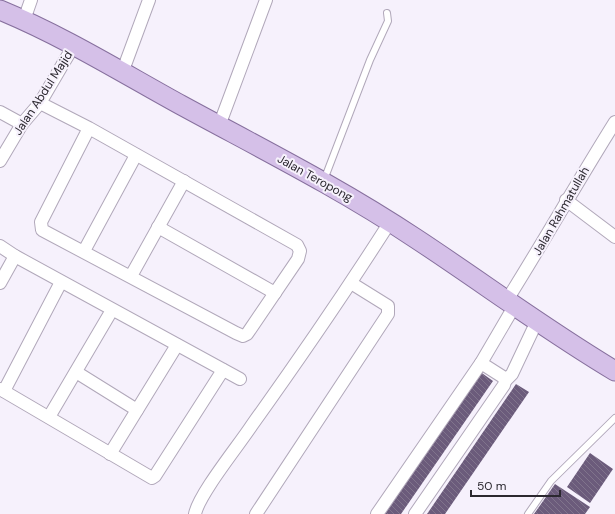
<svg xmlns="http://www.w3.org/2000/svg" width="615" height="514" font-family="'DM Sans',sans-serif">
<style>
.building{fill:url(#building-back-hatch)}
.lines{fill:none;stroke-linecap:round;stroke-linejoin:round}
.lane-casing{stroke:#b1a8ba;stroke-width:8}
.street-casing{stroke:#b1a8ba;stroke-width:14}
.primary-casing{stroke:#87709e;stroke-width:21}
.lane{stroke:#fff;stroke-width:6}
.street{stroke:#fff;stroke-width:12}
.primary{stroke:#d5c0e8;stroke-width:19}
.labels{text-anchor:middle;stroke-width:4;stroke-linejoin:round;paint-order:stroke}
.street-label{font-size:12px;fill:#2b282f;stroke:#f6f1fc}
</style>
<defs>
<pattern id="building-back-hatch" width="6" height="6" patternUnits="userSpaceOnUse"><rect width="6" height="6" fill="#6b5b7b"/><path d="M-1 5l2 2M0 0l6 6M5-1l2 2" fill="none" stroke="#80748c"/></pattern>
</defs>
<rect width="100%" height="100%" fill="#f6f1fc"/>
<g class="building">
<polygon points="479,371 493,381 401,514 380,514"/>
<polygon points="516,384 529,392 445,514 427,514"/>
<polygon points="590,453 613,469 590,503 567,487"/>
<polygon points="555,484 590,507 585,514 534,514"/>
</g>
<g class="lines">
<defs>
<g id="lane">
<polyline points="324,180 370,60 388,21 387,13"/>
<polyline points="528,514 551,481 615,418"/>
</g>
<g id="street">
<polyline points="24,20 31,0"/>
<polyline points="122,73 149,0"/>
<polyline points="40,103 89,128 297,245 300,251 298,259 247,334 243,336 236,333 42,230 41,222 89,128"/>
<polyline points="0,112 22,124"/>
<polyline points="219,126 266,0"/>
<polyline points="0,161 22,124 40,103 74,45"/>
<polyline points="566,200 615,237"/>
<polyline points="158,227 275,293"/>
<polyline points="0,246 15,256 240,379"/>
<polyline points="84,251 136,155"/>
<polyline points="131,276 184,181"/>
<polyline points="0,283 15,256"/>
<path d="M 507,300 C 544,241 578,181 615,122"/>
<polyline points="76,372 137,410"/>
<polyline points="505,381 512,374 537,321"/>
<polyline points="0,389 152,478 155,476 223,370"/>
<polyline points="4,391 61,282"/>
<polyline points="49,417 112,310"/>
<polyline points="110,454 177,345"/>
<path d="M 195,514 C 199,494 239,445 252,425 C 300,358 346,291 390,222"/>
<polyline points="256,514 388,314 388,306 351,283"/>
<polyline points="377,514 481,363 515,305"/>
<polyline points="415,514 504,385 505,381 503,377 481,363"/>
</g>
<path id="primary" d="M 0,10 C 63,36 121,72 181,105 C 260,148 340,188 415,238 C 482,282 546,330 615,371"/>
</defs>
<use href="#lane" class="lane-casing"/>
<use href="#street" class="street-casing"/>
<use href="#primary" class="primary-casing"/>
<use href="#lane" class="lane"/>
<use href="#street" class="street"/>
<use href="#primary" class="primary"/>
</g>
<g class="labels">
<g class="street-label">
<text transform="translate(43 93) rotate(-57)" y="4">Jalan Abdul Majid</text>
<text transform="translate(315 178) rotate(29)" y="4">Jalan Teropong</text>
<text transform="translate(561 211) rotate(-60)" y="4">Jalan Rahmatullah</text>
</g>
</g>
<path d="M471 490v6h89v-6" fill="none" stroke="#2b282f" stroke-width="2"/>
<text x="477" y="490" font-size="12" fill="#2b282f" stroke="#f6f1fc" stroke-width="3" paint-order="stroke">50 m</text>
</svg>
